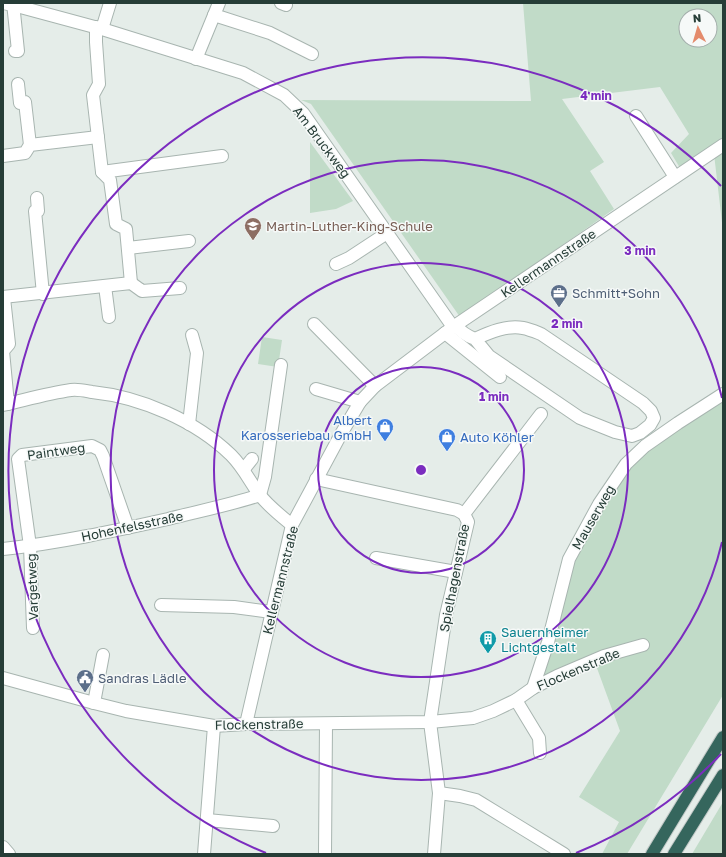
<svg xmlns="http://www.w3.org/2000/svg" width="726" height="857" font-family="'Golos Text',sans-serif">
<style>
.green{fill:#c1dbc8;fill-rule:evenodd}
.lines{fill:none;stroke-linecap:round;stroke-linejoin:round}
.minor-casing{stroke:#a8b5b0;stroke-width:14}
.highway-casing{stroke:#c2c9c7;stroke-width:14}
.minor{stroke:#fff;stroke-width:12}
.highway{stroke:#35665d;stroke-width:12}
.ring{fill:none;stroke:#7b2cbf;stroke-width:2}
.labels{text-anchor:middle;stroke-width:3;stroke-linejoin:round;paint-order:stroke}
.street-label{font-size:13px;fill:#263d37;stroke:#f6f9f8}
.education-label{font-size:13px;fill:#785e54;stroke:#f6f9f8;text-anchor:start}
.service-label{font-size:13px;fill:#4e5e75;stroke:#f6f9f8;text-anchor:start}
.shop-label{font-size:13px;fill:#366cbe;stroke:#f6f9f8;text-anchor:end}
.culture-label{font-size:13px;fill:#0d838f;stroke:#f6f9f8;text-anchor:start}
.centre{fill:#7b2cbf;stroke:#f6f9f8;stroke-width:2}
.ring-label{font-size:12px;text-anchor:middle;font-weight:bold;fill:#7b2cbf;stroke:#f6f9f8;stroke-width:3;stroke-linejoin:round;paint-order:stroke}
</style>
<rect width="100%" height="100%" fill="#e5ede9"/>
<g class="green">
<path d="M 523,3 L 723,3 L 723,231 L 714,154 L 680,168 L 671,153 L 689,134 L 660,87 L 562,99 L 604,162 L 590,171 L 614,209 L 460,317 L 311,104 L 301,100 L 531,101 ZM 686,16 L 710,16 L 710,40 L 686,40 Z"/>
<polygon points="310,142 353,201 336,209 310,213"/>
<polygon points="262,337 282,340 278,367 258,364"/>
<polygon points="723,387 723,695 627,854 602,854 619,822 579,797 620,731 594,660 538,681 574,559 633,453"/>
<polygon points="723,802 723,854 692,854"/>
</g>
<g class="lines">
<defs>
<g id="minor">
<polyline points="3,3 13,5 102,29 243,73 284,95 303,113 453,327"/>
<polyline points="13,3 18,51 15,51"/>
<polyline points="281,3 286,5"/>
<polyline points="214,15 270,33 312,54"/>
<polyline points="96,27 96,42 99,84 93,95 102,172 110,180 116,224 126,229 131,283"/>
<polyline points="102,29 110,3"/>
<polyline points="196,59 219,3"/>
<polyline points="18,84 20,103 25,102 30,145"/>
<polyline points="636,116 675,177"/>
<polyline points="3,156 25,153 30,145 98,137"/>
<polyline points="102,172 222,156"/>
<polyline points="37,198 38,211 35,211 43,294"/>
<polyline points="128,248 189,241"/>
<polyline points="336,264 349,258 387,233"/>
<polyline points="105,286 109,317"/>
<polyline points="3,297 131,283 142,291 180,288"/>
<polyline points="4,298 9,344 3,351 8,404"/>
<polyline points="314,324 375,386"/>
<path d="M 455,325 C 461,332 467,336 475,339 C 490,332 507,325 523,328 C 529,329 536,332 541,334 L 643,403 L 651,411 L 654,418 L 650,425 L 640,433 L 632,436 L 615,432 L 580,418 L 489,356 L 475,339"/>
<polyline points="445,333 500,377"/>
<polyline points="316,389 360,402"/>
<path d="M 3,405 C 25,400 49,393 71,390 C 78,389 86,391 92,392 C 141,397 196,421 231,455 C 243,467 249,480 259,494 C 268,506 281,516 292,525"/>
<polyline points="189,424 197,353 192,335"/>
<polyline points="244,469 252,459"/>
<polyline points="316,479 457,510 464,514 468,522 446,615 430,722 439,793 434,854"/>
<polyline points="464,514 541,414"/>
<path d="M 3,549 C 59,543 114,531 168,519 C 199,511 230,505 260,495 L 265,477 L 281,365"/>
<polyline points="376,558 456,572"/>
<polyline points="161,605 234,607 271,612"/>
<polyline points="33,628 30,546 18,459 22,455 92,446 100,450 103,456 128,528"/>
<polyline points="3,678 94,703 126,711 214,726 246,724 430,722 473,718 493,711 516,700 533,688 557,676 604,656 643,645"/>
<polyline points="533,688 548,642 569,559 599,504 626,464 645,446 678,423 723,394"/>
<polyline points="516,700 539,738 540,753"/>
<polyline points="94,703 103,655"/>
<polyline points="246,724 292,525 341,434 360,402 375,386 453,327 723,145"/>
<polyline points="439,793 460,796 476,800 564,854"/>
<polyline points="207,820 273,826"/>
<polyline points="3,847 9,854"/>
<polyline points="204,854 214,726"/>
<polyline points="325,854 326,724"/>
</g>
<g id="highway">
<polyline points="652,854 723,737"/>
<polyline points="674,854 723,775"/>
</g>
</defs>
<use href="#minor" class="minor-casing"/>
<use href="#highway" class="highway-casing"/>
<use href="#minor" class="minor"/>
<use href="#highway" class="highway"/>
</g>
<g class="ring">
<circle cx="421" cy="470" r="103"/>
<circle cx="421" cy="470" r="207"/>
<path d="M722 542A310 310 0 1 1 722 398"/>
<path d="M721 754A413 413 0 0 1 576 853M266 853A413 413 0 1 1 721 186"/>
</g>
<defs>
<symbol id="school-pin" viewBox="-11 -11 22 30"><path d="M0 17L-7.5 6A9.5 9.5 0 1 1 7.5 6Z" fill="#8d6e63" stroke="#f6f9f8"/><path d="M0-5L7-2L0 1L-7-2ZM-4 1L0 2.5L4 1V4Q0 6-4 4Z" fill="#fff"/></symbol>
<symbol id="office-pin" viewBox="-11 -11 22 30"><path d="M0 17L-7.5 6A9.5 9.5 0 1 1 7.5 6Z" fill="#5c6f8a" stroke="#f6f9f8"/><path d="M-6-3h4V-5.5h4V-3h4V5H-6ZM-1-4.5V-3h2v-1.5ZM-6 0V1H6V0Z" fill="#fff"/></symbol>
<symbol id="shop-pin" viewBox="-11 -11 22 30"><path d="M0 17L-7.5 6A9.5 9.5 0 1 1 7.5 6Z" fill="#3f7fe0" stroke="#f6f9f8"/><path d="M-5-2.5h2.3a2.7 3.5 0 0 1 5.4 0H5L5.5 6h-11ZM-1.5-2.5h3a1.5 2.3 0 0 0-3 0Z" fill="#fff"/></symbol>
<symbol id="building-pin" viewBox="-11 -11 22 30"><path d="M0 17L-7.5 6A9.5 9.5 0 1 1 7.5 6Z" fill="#0f9aa8" stroke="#f6f9f8"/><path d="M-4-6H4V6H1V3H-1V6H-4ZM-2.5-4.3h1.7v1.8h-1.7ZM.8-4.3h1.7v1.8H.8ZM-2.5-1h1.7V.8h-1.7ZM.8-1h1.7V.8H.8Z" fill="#fff"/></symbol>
<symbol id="civic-pin" viewBox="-11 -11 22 30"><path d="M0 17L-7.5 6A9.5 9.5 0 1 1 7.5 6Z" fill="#5c6f8a" stroke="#f6f9f8"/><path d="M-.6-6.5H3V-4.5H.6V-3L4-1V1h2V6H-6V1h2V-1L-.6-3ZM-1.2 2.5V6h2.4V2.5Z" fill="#fff"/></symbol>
</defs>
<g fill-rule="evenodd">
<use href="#school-pin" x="243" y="216" width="20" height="27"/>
<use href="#office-pin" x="549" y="283" width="20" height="27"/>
<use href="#shop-pin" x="375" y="417" width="20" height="27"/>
<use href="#shop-pin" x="437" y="427" width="20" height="27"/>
<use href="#building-pin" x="478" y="629" width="20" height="27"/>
<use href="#civic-pin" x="75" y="668" width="20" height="27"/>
</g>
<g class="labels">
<g class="street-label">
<text transform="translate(322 142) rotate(53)" y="5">Am Bruckweg</text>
<text transform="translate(548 263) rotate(-34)" y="5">Kellermannstraße</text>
<text transform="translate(56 451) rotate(-8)" y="5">Paintweg</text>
<text transform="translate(593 517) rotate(-60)" y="5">Mauserweg</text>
<text transform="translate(132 526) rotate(-12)" y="5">Hohenfelsstraße</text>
<text transform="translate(454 578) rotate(-79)" y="5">Spielhagenstraße</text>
<text transform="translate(280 580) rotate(-76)" y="5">Kellermannstraße</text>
<text transform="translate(32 587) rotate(-92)" y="5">Vargetweg</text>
<text transform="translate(578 669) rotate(-23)" y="5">Flockenstraße</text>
<text transform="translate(259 724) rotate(-1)" y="5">Flockenstraße</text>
</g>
<g class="education-label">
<text x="266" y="231">Martin-Luther-King-Schule</text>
</g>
<g class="service-label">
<text x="572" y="298">Schmitt+Sohn</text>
<text x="98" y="683">Sandras Lädle</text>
</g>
<g class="shop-label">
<text x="372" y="425">Albert<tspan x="372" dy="15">Karosseriebau GmbH</tspan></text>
<text x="460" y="442" text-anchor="start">Auto Köhler</text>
</g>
<g class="culture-label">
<text x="501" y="637">Sauernheimer<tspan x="501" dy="15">Lichtgestalt</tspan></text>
</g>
</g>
<circle cx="421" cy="470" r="6" class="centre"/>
<g class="ring-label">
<text x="596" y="100">4 min</text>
<text x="640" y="255">3 min</text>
<text x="567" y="328">2 min</text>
<text x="494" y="401">1 min</text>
</g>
<rect width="726" height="857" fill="none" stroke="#263d37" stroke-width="8"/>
<g transform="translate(698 28) rotate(355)"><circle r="19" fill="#f6f9f8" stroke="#a3aeab"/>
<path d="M0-3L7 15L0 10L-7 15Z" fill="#e48b6c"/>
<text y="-6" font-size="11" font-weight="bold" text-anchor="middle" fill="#263d37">N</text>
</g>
</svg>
